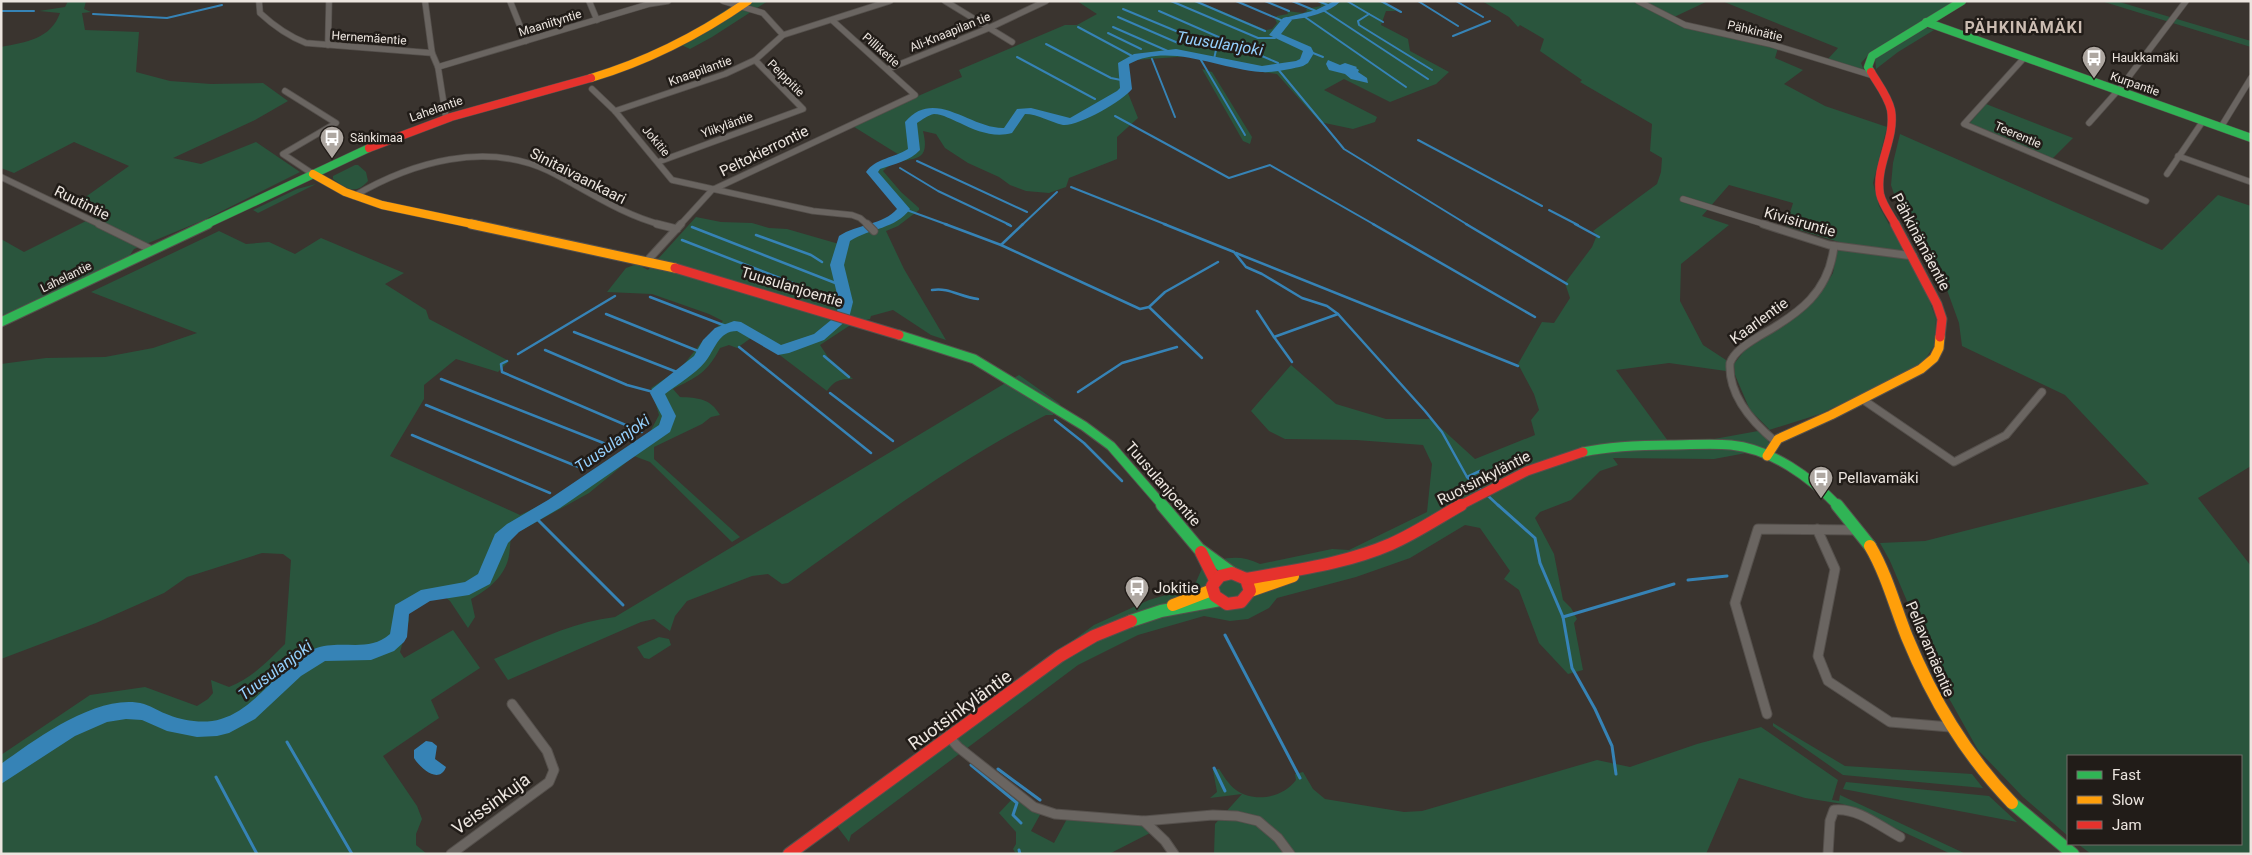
<svg xmlns="http://www.w3.org/2000/svg" width="2252" height="855" font-family="Roboto,sans-serif">
<style>
.green{fill:#2a553d;fill-rule:evenodd}
.water{fill:#3683b6}
.lines{fill:none;stroke-linecap:round;stroke-linejoin:round}
.stream-far2{stroke:#3683b6;stroke-width:2}
.stream-far1{stroke:#3683b6;stroke-width:2.5}
.stream{stroke:#3683b6;stroke-width:3}
.river{fill:#3683b6;fill-rule:evenodd}
.street-far2-casing{stroke:#55504c;stroke-width:7}
.street-far1-casing{stroke:#55504c;stroke-width:9}
.street-casing{stroke:#55504c;stroke-width:11}
.fast-far2-casing{stroke:#55504c;stroke-width:9}
.fast-far1-casing{stroke:#55504c;stroke-width:11}
.fast-casing{stroke:#55504c;stroke-width:14}
.slow-far2-casing{stroke:#55504c;stroke-width:9}
.slow-far1-casing{stroke:#55504c;stroke-width:11}
.slow-casing{stroke:#55504c;stroke-width:14}
.jam-far2-casing{stroke:#55504c;stroke-width:9}
.jam-far1-casing{stroke:#55504c;stroke-width:11}
.jam-casing{stroke:#55504c;stroke-width:14}
.street-far2{stroke:#6a6561;stroke-width:5.5}
.street-far1{stroke:#6a6561;stroke-width:7}
.street{stroke:#6a6561;stroke-width:9}
.fast-far2{stroke:#30b455;stroke-width:8}
.fast-far1{stroke:#30b455;stroke-width:9}
.fast{stroke:#30b455;stroke-width:12}
.slow-far2{stroke:#ff9f0a;stroke-width:8}
.slow-far1{stroke:#ff9f0a;stroke-width:9}
.slow{stroke:#ff9f0a;stroke-width:12}
.jam-far2{stroke:#e5322d;stroke-width:8}
.jam-far1{stroke:#e5322d;stroke-width:9}
.jam{stroke:#e5322d;stroke-width:12}
.labels{text-anchor:middle;stroke-width:5;stroke-linejoin:round;paint-order:stroke}
.far-street-label{font-size:12px;fill:#ece5df;stroke:#211c18}
.far-poi-label{font-size:12px;fill:#ece5df;stroke:#211c18;text-anchor:start}
.street-label{font-size:15px;fill:#ece5df;stroke:#211c18}
.poi-label{font-size:15px;fill:#ece5df;stroke:#211c18;text-anchor:start}
.far-district-label{font-size:16px;font-weight:bold;letter-spacing:1px;fill:#ccbdb2;stroke:#211c18}
.water-label{font-size:16px;font-style:italic;fill:#95d0fd;stroke:#211c18}
.near-street-label{font-size:18px;fill:#ece5df;stroke:#211c18}
</style>
<rect width="100%" height="100%" fill="#3a342f"/>
<g class="green">
<path d="M 68,1 L 86,1 L 84,9 L 91,12 L 82,13 L 85,30 L 139,32 L 136,72 L 170,81 L 211,84 L 263,83 L 288,101 L 255,120 L 173,158 L 201,164 L 256,142 L 300,172 L 204,220 L 134,249 L 128,258 L 1,318 L 1,239 L 24,252 L 96,216 L 77,203 L 129,166 L 74,142 L 14,173 L 1,168 L 1,47 C 26,42 51,39 60,13 L 39,11 L 65,7 Z"/>
<polygon points="740,1 768,1 712,37 690,49 675,42"/>
<path d="M 1077,1 L 1198,1 L 1266,30 L 1272,29 L 1277,23 L 1275,19 L 1277,16 L 1288,14 L 1287,11 L 1303,13 L 1307,11 L 1306,9 L 1321,6 L 1320,3 L 1334,1 L 1316,10 L 1284,18 L 1274,29 L 1277,34 L 1290,20 C 1307,18 1328,13 1341,1 L 1384,1 L 1396,11 L 1386,11 L 1381,25 L 1408,39 L 1410,51 L 1449,72 L 1436,84 L 1390,102 L 1344,79 L 1324,90 L 1377,117 L 1375,122 L 1353,129 L 1320,122 L 1277,74 L 1254,71 L 1190,56 L 1136,60 L 1129,63 C 1126,74 1133,82 1128,93 L 1138,118 L 1117,137 L 1117,159 L 1069,178 L 1066,187 L 1049,193 L 1026,191 L 1010,185 L 999,177 L 968,163 L 945,148 L 936,134 L 923,131 C 933,172 902,151 883,171 L 901,192 L 919,208 L 919,210 L 898,226 L 886,231 L 904,269 L 946,340 L 931,335 L 893,310 L 871,316 L 870,319 L 855,322 L 820,345 L 828,357 L 853,379 C 840,379 835,380 827,391 L 777,353 L 751,338 L 737,348 L 729,345 L 720,348 C 707,373 697,377 673,389 L 680,397 C 698,398 710,398 720,415 L 711,417 L 702,424 L 654,447 L 654,459 L 740,537 L 732,542 L 650,462 L 634,456 L 589,493 L 511,536 C 510,544 510,553 508,560 C 503,578 486,591 471,599 L 475,617 L 468,628 L 450,601 L 444,596 L 423,601 L 406,612 L 409,620 L 400,652 L 404,658 L 453,630 L 480,668 L 431,700 L 439,718 L 383,756 L 417,806 L 422,819 L 416,834 L 416,845 L 427,854 L 1,854 L 1,755 L 90,695 L 145,687 L 197,706 L 208,699 L 213,693 L 211,680 L 229,687 C 252,678 268,661 285,644 L 291,560 L 283,554 L 262,553 L 187,577 L 164,593 L 96,623 L 1,659 L 1,364 L 46,358 L 105,357 L 153,348 L 197,333 L 91,292 L 219,231 L 246,244 L 269,242 L 295,254 L 321,238 L 404,273 L 385,284 L 426,310 L 429,319 L 509,361 L 498,372 L 456,359 L 424,385 L 424,399 L 390,456 L 520,515 L 552,500 L 640,443 L 650,432 L 659,415 L 651,388 L 681,368 L 700,344 L 723,321 L 709,314 L 652,294 L 607,292 L 626,268 L 637,264 L 648,270 L 696,217 L 721,222 L 752,223 L 769,228 L 787,229 L 839,244 L 852,233 L 895,218 L 899,207 L 871,172 L 875,165 L 901,156 L 851,125 L 962,77 L 959,70 L 1065,25 L 1077,25 L 1097,14 Z"/>
<path d="M 1482,1 L 1708,1 L 1672,18 L 1697,31 L 1778,48 L 1775,58 L 1803,70 L 1784,84 L 1825,106 L 1887,127 L 1873,183 L 1879,206 L 1927,294 L 1936,319 L 1934,346 L 1924,361 L 1913,369 L 1820,414 L 1769,430 L 1768,441 L 1773,448 L 1714,459 L 1613,458 L 1618,465 L 1600,471 L 1571,500 L 1540,512 L 1535,518 L 1554,554 L 1563,600 L 1571,608 L 1577,619 L 1574,623 L 1583,670 L 1568,674 L 1539,643 L 1519,590 L 1504,579 L 1510,571 L 1480,528 L 1465,525 L 1410,558 L 1356,577 L 1277,598 L 1269,608 L 1248,619 L 1230,621 L 1204,616 L 1138,635 L 1078,665 L 851,835 L 849,842 L 830,817 L 1094,625 L 1149,600 L 1189,588 L 1196,582 L 1203,566 C 1223,557 1240,554 1260,564 L 1332,549 L 1349,550 L 1427,512 L 1432,464 L 1423,445 L 1356,440 L 1285,439 L 1269,431 L 1251,411 L 1291,365 L 1336,404 L 1386,419 L 1431,419 L 1475,459 L 1535,435 L 1531,420 L 1539,410 L 1534,394 L 1518,364 L 1542,322 L 1554,323 L 1570,298 L 1565,283 L 1592,247 L 1597,235 L 1593,231 L 1657,184 L 1661,172 L 1662,158 L 1650,151 L 1652,124 L 1580,82 L 1582,80 L 1540,51 L 1544,39 L 1520,25 L 1518,27 L 1509,17 ZM 1729,185 L 1793,203 L 1786,226 L 1839,242 L 1833,273 L 1821,292 L 1791,319 L 1744,351 L 1734,364 L 1735,375 L 1750,410 L 1769,429 L 1714,439 L 1668,441 L 1616,370 L 1669,363 L 1726,371 L 1726,360 L 1703,345 L 1680,301 L 1681,264 L 1729,225 L 1702,216 Z"/>
<polygon points="1722,1 1956,1 1869,54 1861,63 1865,73 1827,60 1838,48"/>
<polygon points="2101,1 2116,1 2251,41 2251,47"/>
<polygon points="1924,27 1934,30 1898,52 1876,69 1875,58"/>
<polygon points="1202,69 1212,72 1252,137 1250,144 1243,141"/>
<polygon points="1986,104 2073,138 2051,160 1968,125"/>
<polygon points="1900,134 2162,250 2218,195 2251,206 2251,466 2198,498 2251,566 2251,854 2091,854 2078,844 2241,844 2241,756 2068,756 2068,836 2023,797 1978,750 1946,693 1890,561 1880,543 1925,541 2149,484 2065,395 1962,346 1959,323 1947,290 1900,212 1891,185 1893,163"/>
<path d="M 355,165 L 358,165 L 366,172 L 368,181 C 355,196 346,188 333,179 L 333,176 Z"/>
<polygon points="316,184 258,213 253,210 297,189"/>
<path d="M 1019,375 L 1060,404 L 1053,415 L 1046,415 C 955,462 872,523 788,583 L 782,584 L 768,574 L 752,576 L 687,601 L 675,616 L 670,631 L 654,619 L 641,622 L 508,680 L 494,659 C 533,642 572,622 615,617 Z"/>
<polygon points="659,637 669,639 671,645 649,659 644,658 637,647"/>
<polygon points="1773,723 1845,766 1972,774 1983,788 1843,775 1773,726"/>
<path d="M 1761,727 L 1838,780 L 1832,800 L 1839,801 L 1840,795 L 1966,854 L 1951,854 L 1843,804 L 1805,798 L 1739,778 L 1706,854 L 1214,854 L 1215,824 L 1242,794 L 1210,798 L 1217,792 L 1213,770 L 1219,769 C 1224,776 1228,784 1236,790 C 1254,803 1283,798 1296,780 L 1295,774 L 1303,772 L 1313,789 L 1325,799 L 1404,812 L 1422,811 L 1597,760 L 1630,767 L 1697,744 Z"/>
<polygon points="1846,782 1989,796 2017,822 1843,789"/>
<polygon points="1014,797 1031,810 1041,813 1031,831 1054,843 1068,817 1142,823 1150,833 1109,854 1016,854 1013,849 1016,844 1016,832 999,813"/>
</g>
<g class="water">
<path d="M 1334,1 L 1341,1 C 1329,13 1307,18 1290,20 L 1277,34 L 1271,34 L 1284,18 L 1316,10 Z"/>
<polygon points="1328,60 1340,65 1345,63 1357,67 1356,68 1359,70 1358,72 1367,78 1368,83 1351,79 1345,74 1329,70 1326,64"/>
<path d="M 426,741 L 432,742 L 437,746 L 435,759 L 446,767 C 439,785 420,768 414,758 L 414,750 Z"/>
</g>
<g class="lines">
<g class="stream-far2">
<polyline points="1171,1 1258,38 1275,38"/>
<polyline points="1195,1 1265,31"/>
<polyline points="1236,1 1283,21"/>
<polyline points="1265,1 1289,11"/>
<polyline points="1292,1 1316,11"/>
<polyline points="1318,1 1328,5"/>
<polyline points="1347,1 1369,14 1358,21 1359,25 1432,70"/>
<polyline points="1381,1 1401,12"/>
<polyline points="1418,1 1458,26"/>
<polyline points="1456,1 1483,17"/>
<polyline points="1123,9 1212,46 1216,50 1214,59"/>
<polyline points="1323,10 1428,79"/>
<polyline points="1,11 34,11"/>
<polyline points="1159,11 1278,63"/>
<polyline points="93,14 167,18 222,5"/>
<polyline points="1369,14 1383,22"/>
<polyline points="1118,17 1178,43"/>
<polyline points="1305,17 1406,87"/>
<polyline points="1078,27 1134,57"/>
<polyline points="1113,27 1170,52"/>
<polyline points="1108,33 1141,49"/>
<polyline points="1453,36 1490,21"/>
<polyline points="1046,44 1111,78 1126,81"/>
<polyline points="1308,51 1323,57"/>
<polyline points="1198,55 1245,135"/>
<polyline points="1017,57 1095,99"/>
<polyline points="1152,59 1175,117"/>
<polyline points="1277,68 1344,149 1468,225"/>
<polyline points="1115,116 1229,178 1270,165 1375,225"/>
<polyline points="1418,140 1542,206"/>
<polyline points="917,161 1027,212"/>
<polyline points="900,168 938,191 1010,225"/>
<polyline points="1071,187 1167,225"/>
<polyline points="904,209 948,225"/>
<polyline points="1549,210 1578,225"/>
<polyline points="1022,225 1057,192"/>
</g>
<g class="stream-far1">
<polyline points="945,224 1001,245 1140,309 1149,307 1165,292 1218,262"/>
<polyline points="1007,224 1011,226"/>
<polyline points="1164,224 1234,252 1246,267 1262,274 1302,298 1327,306 1338,314 1425,411 1442,432 1467,477 1481,490"/>
<polyline points="1373,224 1535,317"/>
<polyline points="1466,224 1567,284"/>
<polyline points="1575,224 1599,237"/>
<polyline points="692,227 843,286"/>
<polyline points="756,235 811,255 822,262"/>
<polyline points="682,240 808,289"/>
<polyline points="1001,245 1023,224"/>
<polyline points="1236,253 1518,366"/>
<path d="M 932,290 C 949,287 960,297 978,299"/>
<polyline points="650,297 731,328"/>
<polyline points="1149,307 1202,358"/>
<polyline points="1257,311 1274,337"/>
<polyline points="606,314 703,353"/>
<polyline points="574,332 682,374"/>
<polyline points="739,347 871,453"/>
<polyline points="545,350 627,385 657,393"/>
<polyline points="518,354 615,296"/>
<polyline points="824,356 849,377"/>
<polyline points="507,361 501,364 502,372 642,432"/>
<polyline points="1292,362 1274,337 1338,314"/>
<polyline points="441,379 606,444"/>
<polyline points="1078,392 1122,363 1177,347"/>
<polyline points="830,393 893,441"/>
<polyline points="426,405 581,468"/>
<polyline points="1055,420 1084,443 1122,481"/>
<polyline points="412,435 550,493"/>
<polyline points="1467,477 1480,471"/>
<polyline points="1486,494 1499,506"/>
</g>
<g class="stream">
<polyline points="1498,505 1535,538 1540,563 1563,617 1572,668 1595,709 1612,746 1616,774"/>
<polyline points="534,516 623,605"/>
<polyline points="1688,580 1727,576"/>
<polyline points="1563,617 1674,584"/>
<polyline points="1225,635 1300,778"/>
<polyline points="287,742 352,854"/>
<polyline points="971,765 1017,803 1013,815 1021,823"/>
<polyline points="1214,768 1225,791"/>
<polyline points="998,769 1040,800"/>
<polyline points="216,777 257,854"/>
<polyline points="1019,850 1020,854"/>
</g>
<path class="river" d="M 1287,17 L 1292,20 L 1281,34 L 1311,47 L 1314,53 L 1308,63 L 1303,66 C 1291,69 1273,73 1261,72 C 1219,69 1169,42 1129,64 L 1132,89 C 1123,101 1077,127 1063,125 C 1050,122 1038,114 1025,114 L 1012,133 C 994,138 976,131 960,123 C 952,120 943,114 934,114 C 928,115 922,120 917,123 L 920,150 C 910,161 894,164 880,169 L 878,172 L 910,209 C 896,229 870,228 850,241 L 844,265 L 853,302 L 849,318 L 824,340 L 789,353 L 778,355 L 737,331 C 718,331 715,350 705,362 C 695,374 678,384 665,394 L 676,416 L 670,432 L 560,508 L 519,532 L 508,543 L 490,584 L 469,595 L 430,601 L 409,614 L 407,637 L 404,642 L 394,651 L 371,660 L 325,661 L 301,676 L 255,719 L 229,733 L 217,736 L 197,737 L 167,731 L 142,720 L 126,719 L 107,722 L 75,736 L 1,784 L 1,764 C 36,739 99,692 144,704 C 153,707 160,712 169,715 C 184,721 205,724 221,719 C 257,709 279,665 314,649 C 341,638 367,654 390,634 L 395,605 L 421,590 L 465,582 L 478,574 L 495,534 L 507,524 L 548,500 L 659,425 L 662,416 L 650,393 L 652,389 L 694,356 L 703,340 L 715,328 L 734,321 L 741,322 L 781,345 L 814,334 L 836,316 L 839,302 L 830,265 L 839,236 C 857,224 883,225 897,209 L 866,172 C 876,158 894,158 908,149 L 905,122 C 935,87 970,129 1004,128 L 1017,109 L 1031,108 L 1070,118 L 1117,91 L 1120,88 L 1118,63 L 1134,54 L 1176,49 L 1262,66 L 1296,61 L 1300,59 L 1303,51 L 1269,35 L 1283,18 Z"/>
<defs>
<g id="street-far2">
<path d="M 259,1 L 260,13 C 274,26 288,36 306,43 L 432,53 L 438,67 L 446,118"/>
<polyline points="425,1 432,53"/>
<polyline points="510,1 526,41"/>
<polyline points="589,1 597,20"/>
<polyline points="723,1 763,13 783,35"/>
<polyline points="945,1 1012,42"/>
<polyline points="1638,1 1685,25 1770,44 1871,75"/>
<polyline points="328,45 329,1"/>
<polyline points="2024,58 1964,124 2146,201"/>
<polyline points="438,67 649,4 668,1"/>
<polyline points="888,69 989,28 1046,1"/>
<polyline points="592,89 615,111 672,180 813,211 852,215 860,218 868,225"/>
<polyline points="285,91 336,123 283,154 313,174"/>
<polyline points="615,111 725,74 755,60 783,35 890,1"/>
<polyline points="2089,123 2121,87 2186,1"/>
<polyline points="2221,127 2251,78"/>
<polyline points="2178,156 2251,182"/>
<polyline points="658,162 803,109 755,60"/>
<polyline points="2167,174 2203,121"/>
<polyline points="1,177 101,225"/>
<path d="M 354,196 C 412,162 485,141 549,171 C 587,190 620,214 662,225"/>
<polyline points="1683,199 1767,225"/>
<polyline points="680,225 712,190 915,95 833,21"/>
</g>
<g id="street-far1">
<polyline points="99,224 152,250"/>
<polyline points="657,224 677,229"/>
<polyline points="867,224 874,231"/>
<polyline points="1763,224 1829,245 1913,256"/>
<polyline points="647,261 681,224"/>
<polyline points="1862,399 1954,462 2006,435 2042,392"/>
<path d="M 1776,442 C 1753,423 1728,395 1730,363 C 1735,350 1750,342 1761,335 C 1800,313 1829,292 1834,246"/>
</g>
<g id="street">
<polyline points="1817,529 1835,569 1818,656 1828,681 1890,722 1950,727"/>
<polyline points="1767,714 1735,603 1758,529 1858,530"/>
<polyline points="950,738 958,747 1034,807 1055,814 1144,821 1213,815 1237,816 1258,821 1278,838 1290,854"/>
<polyline points="1144,821 1165,841 1174,854"/>
<polyline points="451,854 549,782 554,770 547,751 512,704"/>
<path d="M 1828,854 L 1830,821 L 1834,810 C 1857,807 1881,827 1900,837"/>
</g>
<g id="fast-far2">
<polyline points="1926,22 2251,138"/>
<polyline points="1871,72 1868,67 1872,56 1962,1"/>
<polyline points="205,225 369,148"/>
</g>
<g id="fast-far1">
<polyline points="1,322 208,224"/>
<polyline points="899,335 974,359 1084,426 1111,446 1163,506"/>
<path d="M 1583,452 C 1612,446 1641,445 1670,445 C 1690,445 1711,443 1731,445 C 1772,449 1810,477 1838,506"/>
</g>
<g id="fast">
<polyline points="1162,505 1199,549 1232,573"/>
<polyline points="1837,505 1870,546"/>
<polyline points="1131,621 1161,611 1220,600"/>
<polyline points="2012,803 2073,854"/>
</g>
<g id="slow-far2">
<path d="M 591,78 C 648,61 699,35 748,1"/>
<polyline points="313,174 345,192 382,205 477,225"/>
</g>
<g id="slow-far1">
<polyline points="471,224 675,268"/>
<polyline points="1767,456 1778,439 1831,415 1921,369 1934,358 1939,348 1940,337"/>
</g>
<g id="slow">
<path d="M 1870,546 C 1887,575 1895,607 1907,637 C 1933,700 1965,754 2012,803"/>
<polyline points="1250,591 1293,576"/>
<polyline points="1173,605 1212,590"/>
</g>
<g id="jam-far2">
<path d="M 1871,72 C 1878,84 1888,96 1891,110 C 1896,139 1875,165 1880,194 C 1882,204 1891,216 1896,225"/>
<polyline points="369,148 451,117 591,78"/>
</g>
<g id="jam-far1">
<polyline points="1895,224 1937,304 1942,319 1940,337"/>
<polyline points="675,268 899,335"/>
<polyline points="1459,506 1527,471 1583,452"/>
</g>
<g id="jam">
<polyline points="1201,552 1215,580"/>
<polygon points="1232,573 1246,579 1250,591 1241,602 1227,604 1215,596 1212,586 1220,576"/>
<path d="M 1246,579 C 1295,570 1345,564 1391,544 C 1416,533 1438,518 1461,505"/>
<polyline points="789,854 1060,656 1094,636 1131,621"/>
</g>
</defs>
<use href="#street-far2" class="street-far2-casing"/>
<use href="#street-far1" class="street-far1-casing"/>
<use href="#street" class="street-casing"/>
<use href="#fast-far2" class="fast-far2-casing"/>
<use href="#fast-far1" class="fast-far1-casing"/>
<use href="#fast" class="fast-casing"/>
<use href="#slow-far2" class="slow-far2-casing"/>
<use href="#slow-far1" class="slow-far1-casing"/>
<use href="#slow" class="slow-casing"/>
<use href="#jam-far2" class="jam-far2-casing"/>
<use href="#jam-far1" class="jam-far1-casing"/>
<use href="#jam" class="jam-casing"/>
<use href="#street-far2" class="street-far2"/>
<use href="#street-far1" class="street-far1"/>
<use href="#street" class="street"/>
<use href="#fast-far2" class="fast-far2"/>
<use href="#fast-far1" class="fast-far1"/>
<use href="#fast" class="fast"/>
<use href="#slow-far2" class="slow-far2"/>
<use href="#slow-far1" class="slow-far1"/>
<use href="#slow" class="slow"/>
<use href="#jam-far2" class="jam-far2"/>
<use href="#jam-far1" class="jam-far1"/>
<use href="#jam" class="jam"/>
</g>
<defs>
<symbol id="bus-pin" viewBox="-11 -11 22 30"><path d="M0 17L-7.5 6A9.5 9.5 0 1 1 7.5 6Z" fill="#aea7a1" stroke="#211c18"/><path d="M-5-6H5V4H4V6H2V4H-2V6H-4V4H-5ZM-3.5-4V0h7V-4ZM-3.5 1.2v1.5H-2V1.2ZM2 1.2v1.5H3.5V1.2Z" fill="#fff"/></symbol>
</defs>
<g fill-rule="evenodd">
<use href="#bus-pin" x="2080" y="44" width="28" height="38"/>
<use href="#bus-pin" x="318" y="124" width="28" height="38"/>
<use href="#bus-pin" x="1807" y="464" width="28" height="38"/>
<use href="#bus-pin" x="1123" y="574" width="28" height="38"/>
</g>
<g class="labels">
<g class="far-street-label">
<text transform="translate(550 23) rotate(-17)" y="4">Maaniityntie</text>
<text transform="translate(1755 31) rotate(13)" y="4">Pähkinätie</text>
<text transform="translate(950 32) rotate(-22)" y="4">Ali-Knaapilan tie</text>
<text transform="translate(369 38) rotate(4)" y="4">Hernemäentie</text>
<text transform="translate(881 50) rotate(41)" y="4">Pilliketie</text>
<text transform="translate(700 71) rotate(-20)" y="4">Knaapilantie</text>
<text transform="translate(786 78) rotate(45)" y="4">Peippitie</text>
<text transform="translate(2135 84) rotate(19)" y="4">Kurpantie</text>
<text transform="translate(436 109) rotate(-19)" y="4">Lahelantie</text>
<text transform="translate(727 125) rotate(-20)" y="4">Ylikyläntie</text>
<text transform="translate(2018 135) rotate(23)" y="4">Teerentie</text>
<text transform="translate(656 141) rotate(50)" y="4">Jokitie</text>
<text transform="translate(66 277) rotate(-26)" y="4">Lahelantie</text>
</g>
<g class="far-poi-label">
<text x="2112" y="62">Haukkamäki</text>
<text x="350" y="142">Sänkimaa</text>
</g>
<g class="street-label">
<text transform="translate(764 151) rotate(-26)" y="5">Peltokierrontie</text>
<text transform="translate(578 176) rotate(27)" y="5">Sinitaivaankaari</text>
<text transform="translate(82 203) rotate(26)" y="5">Ruutintie</text>
<text transform="translate(1800 222) rotate(16)" y="5">Kivisiruntie</text>
<text transform="translate(1921 242) rotate(62)" y="5">Pähkinämäentie</text>
<text transform="translate(792 287) rotate(17)" y="5">Tuusulanjoentie</text>
<text transform="translate(1759 321) rotate(-36)" y="5">Kaarlentie</text>
<text transform="translate(1484 478) rotate(-27)" y="5">Ruotsinkyläntie</text>
<text transform="translate(1163 484) rotate(49)" y="5">Tuusulanjoentie</text>
<text transform="translate(1930 649) rotate(67)" y="5">Pellavamäentie</text>
</g>
<g class="poi-label">
<text x="1838" y="483">Pellavamäki</text>
<text x="1154" y="593">Jokitie</text>
</g>
<g class="far-district-label">
<text x="2024" y="33">PÄHKINÄMÄKI</text>
</g>
<g class="water-label">
<text transform="translate(1220 43) rotate(9)" y="6">Tuusulanjoki</text>
<text transform="translate(612 443) rotate(-35)" y="6">Tuusulanjoki</text>
<text transform="translate(275 670) rotate(-37)" y="6">Tuusulanjoki</text>
</g>
<g class="near-street-label">
<text transform="translate(960 710) rotate(-36)" y="6">Ruotsinkyläntie</text>
<text transform="translate(491 804) rotate(-36)" y="6">Veissinkuja</text>
</g>
</g>
<rect width="2252" height="855" fill="none" stroke="#ece5df" stroke-width="5"/>
<rect x="2067" y="755" width="175" height="90" fill="#211c18" stroke="#726c68"/>
<rect x="2077" y="771" width="25" height="8" fill="#30b455" stroke="#726c68"/>
<text x="2112" y="780" font-size="15" fill="#ece5df">Fast</text>
<rect x="2077" y="796" width="25" height="8" fill="#ff9f0a" stroke="#726c68"/>
<text x="2112" y="805" font-size="15" fill="#ece5df">Slow</text>
<rect x="2077" y="821" width="25" height="8" fill="#e5322d" stroke="#726c68"/>
<text x="2112" y="830" font-size="15" fill="#ece5df">Jam</text>
</svg>
